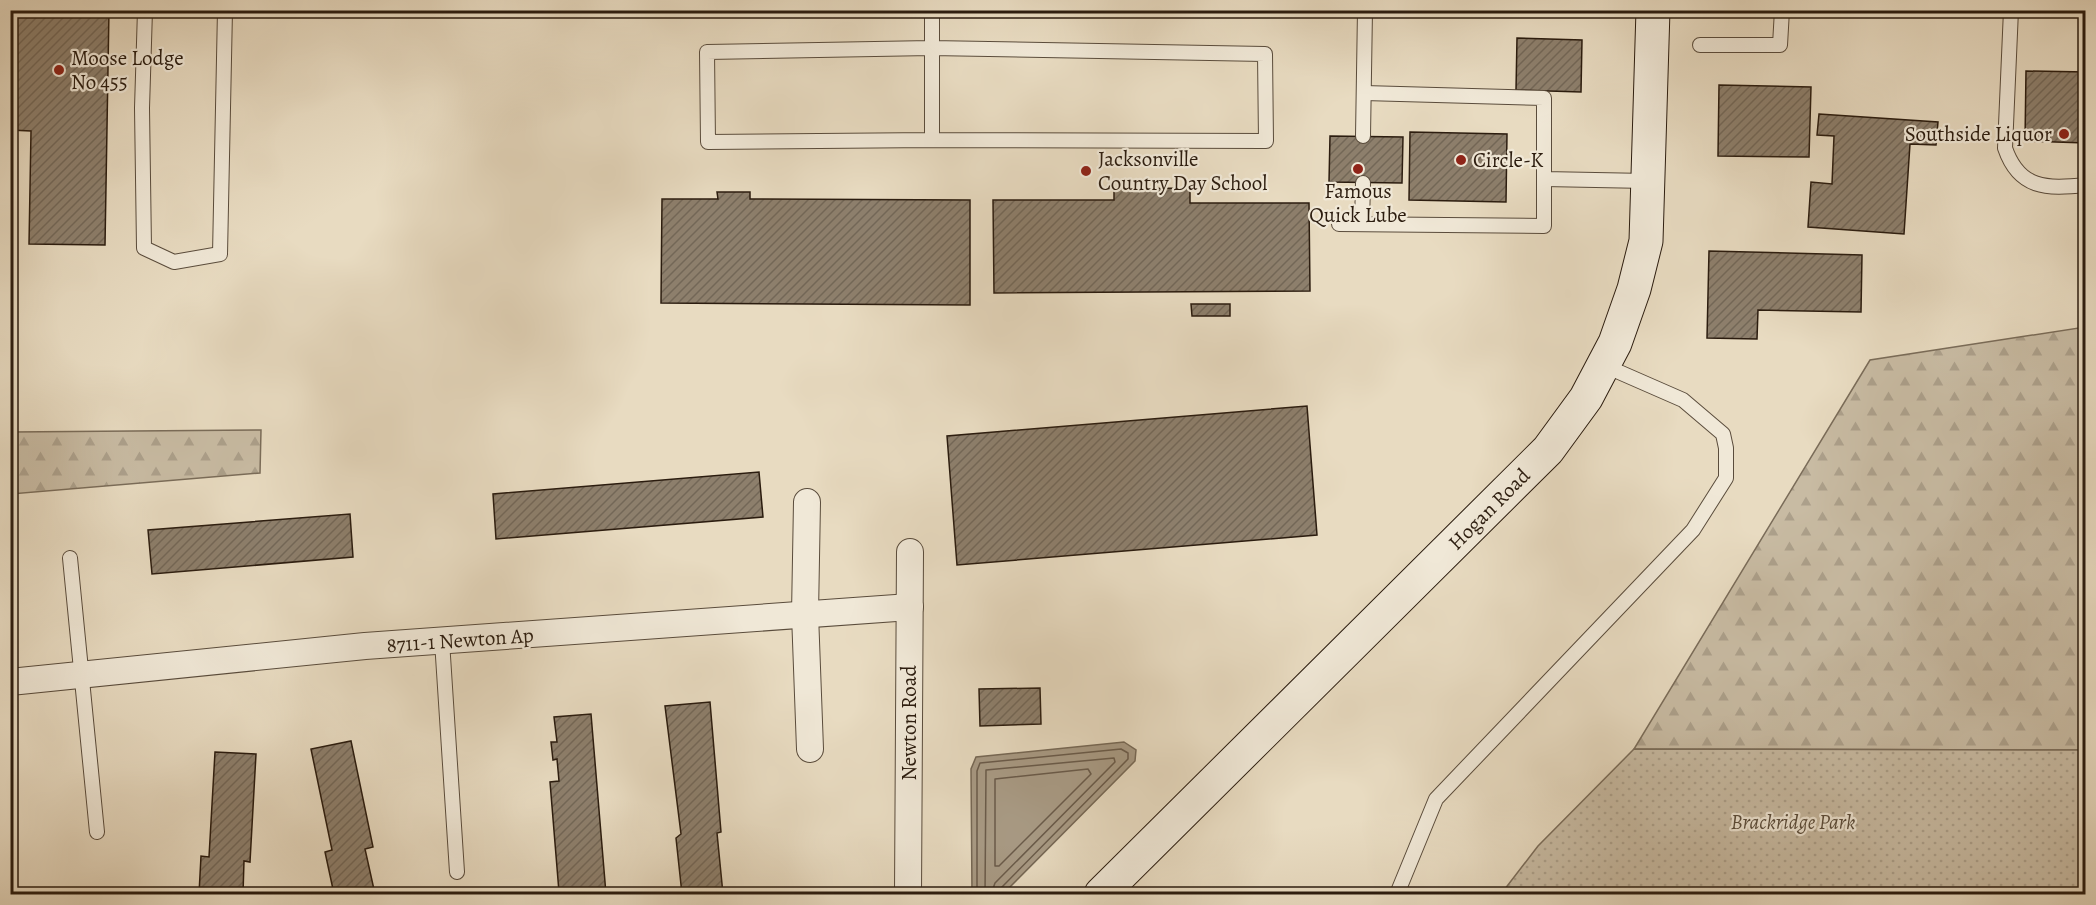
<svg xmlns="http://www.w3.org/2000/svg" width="2096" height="905" font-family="Alegreya,serif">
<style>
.forest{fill:url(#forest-firs);stroke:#7a6c59;stroke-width:1.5}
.park{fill:url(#park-dots);stroke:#7a6c59;stroke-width:1.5}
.water{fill:#a89a84;stroke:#766855;stroke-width:1.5}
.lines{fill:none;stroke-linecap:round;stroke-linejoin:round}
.shore{stroke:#6a5b4a;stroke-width:1.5}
.building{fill:url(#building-hatch);stroke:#2b1c0f;stroke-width:1.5}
.service-casing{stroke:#5a4c3c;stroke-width:16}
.minor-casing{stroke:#5a4c3c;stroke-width:28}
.secondary-casing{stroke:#2b1c0f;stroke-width:35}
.service{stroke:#f0e8d7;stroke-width:14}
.minor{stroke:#f0e8d7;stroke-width:26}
.secondary{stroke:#f0e8d7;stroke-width:33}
.poi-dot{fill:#8f2418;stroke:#f0e8d7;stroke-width:2}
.labels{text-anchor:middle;stroke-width:4.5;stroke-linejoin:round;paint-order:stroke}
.poi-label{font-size:21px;fill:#2b1c0f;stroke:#f0e8d7;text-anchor:start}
.street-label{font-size:21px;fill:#2b1c0f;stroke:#f0e8d7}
.park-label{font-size:21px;font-style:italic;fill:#5a4c3b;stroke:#f0e8d7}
</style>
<defs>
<pattern id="forest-firs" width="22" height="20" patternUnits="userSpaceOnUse" patternTransform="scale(1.5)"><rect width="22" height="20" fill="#c8bba3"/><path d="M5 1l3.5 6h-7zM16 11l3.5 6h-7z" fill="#aca08b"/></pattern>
<pattern id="park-dots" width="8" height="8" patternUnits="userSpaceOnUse" patternTransform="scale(1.5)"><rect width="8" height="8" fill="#c8bba3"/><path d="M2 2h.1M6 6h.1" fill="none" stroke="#aca08b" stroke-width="1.8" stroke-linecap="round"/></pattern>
<pattern id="building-hatch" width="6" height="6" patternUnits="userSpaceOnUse" patternTransform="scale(1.5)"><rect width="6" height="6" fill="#8d7f6c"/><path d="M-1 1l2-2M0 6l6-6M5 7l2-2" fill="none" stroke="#736757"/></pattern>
</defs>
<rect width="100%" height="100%" fill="#e8dbc1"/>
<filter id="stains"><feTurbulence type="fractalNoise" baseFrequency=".00333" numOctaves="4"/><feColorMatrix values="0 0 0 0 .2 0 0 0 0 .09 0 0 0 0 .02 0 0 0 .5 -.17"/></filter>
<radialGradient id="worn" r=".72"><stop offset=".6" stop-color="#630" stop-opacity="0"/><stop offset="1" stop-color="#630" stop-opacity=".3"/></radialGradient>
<g class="forest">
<polygon points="2085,327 2085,750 1634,749 1870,360"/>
<polygon points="261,430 260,473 11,494 11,432"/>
</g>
<polygon class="park" points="1634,749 2085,750 2085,894 1501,894 1538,846"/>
<polygon class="water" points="1124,742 1136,750 1135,761 1003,894 972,894 971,769 976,757"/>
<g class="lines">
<g class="shore">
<polygon points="1088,769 1091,774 999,866 995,866 995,779"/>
<polyline points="977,894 977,771 980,763 1121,749 1128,753 1128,759 1001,888 999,894"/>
<polyline points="985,894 986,770 1114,758 1115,762 995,883 991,894"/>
</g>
</g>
<g class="building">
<polygon points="10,10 109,10 105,245 29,244 31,131 10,130"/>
<polygon points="1517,38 1582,40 1581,92 1516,90"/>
<polygon points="2026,71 2086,72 2086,143 2025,141"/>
<polygon points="1719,85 1811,87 1809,157 1718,156"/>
<polygon points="1819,114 1938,122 1936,145 1910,144 1904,234 1808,227 1811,182 1832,184 1834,136 1817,135"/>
<polygon points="1410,132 1507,134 1506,202 1409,200"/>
<polygon points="1330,136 1403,137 1402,183 1329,182"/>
<polygon points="1190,188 1190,203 1309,203 1310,291 994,293 993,200 1114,200 1114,189"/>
<polygon points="717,192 750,192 750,199 970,200 970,305 661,303 662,199 718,199"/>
<polygon points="1709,251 1862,255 1861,312 1758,310 1757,339 1707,338"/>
<polygon points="1191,304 1230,304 1230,316 1192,316"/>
<polygon points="1307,406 1317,535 957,565 947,436"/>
<polygon points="759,472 763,517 496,539 493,494"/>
<polygon points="350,514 353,557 152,574 148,530"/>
<polygon points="1040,688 1041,724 980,726 979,689"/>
<polygon points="710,702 721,832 717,833 723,894 682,894 676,838 681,834 665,706"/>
<polygon points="591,714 606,894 564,894 563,891 559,892 550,782 559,781 557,759 553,760 551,742 557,742 554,717"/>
<polygon points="351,741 373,847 365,849 375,894 334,894 325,852 332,850 311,749"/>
<polygon points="215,752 256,754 250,862 244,861 243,894 199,894 201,856 209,857"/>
</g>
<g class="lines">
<defs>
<g id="service">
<polyline points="145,10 142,108 144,248 174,262 220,254 225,10"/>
<polyline points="932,10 932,140 1266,141 1265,54 931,48 707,52 708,142 932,140"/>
<path d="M 2011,10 L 2005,148 C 2019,189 2046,189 2086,185"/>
<polyline points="1700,45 1780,45 1782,10"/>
<polyline points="1364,93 1544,98 1544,179 1647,181"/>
<polyline points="1363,136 1365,10"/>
<polyline points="1339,224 1544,226 1544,179"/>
<polyline points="1362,224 1363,183"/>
<polyline points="70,558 97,832"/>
<polyline points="442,641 457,872"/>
<polyline points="1397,894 1436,799 1693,530 1726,478 1726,448 1723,434 1683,400 1603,365"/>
</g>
<g id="minor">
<polyline points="807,502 805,614 810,749"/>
<polyline points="10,682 365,646 910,607"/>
<polyline points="908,894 910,552"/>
</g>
<polyline id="secondary" points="1101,894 1548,450 1586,398 1615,343 1634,289 1646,241 1653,10"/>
</defs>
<use href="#service" class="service-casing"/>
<use href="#minor" class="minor-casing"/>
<use href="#secondary" class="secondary-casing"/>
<use href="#service" class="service"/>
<use href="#minor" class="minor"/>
<use href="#secondary" class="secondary"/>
</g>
<g class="poi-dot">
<circle cx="59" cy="70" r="6"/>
<circle cx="2064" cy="134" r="6"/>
<circle cx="1461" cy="160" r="6"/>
<circle cx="1358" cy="169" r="6"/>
<circle cx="1086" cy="171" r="6"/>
</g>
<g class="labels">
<g class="poi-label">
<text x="71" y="65">Moose Lodge<tspan x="71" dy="24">No 455</tspan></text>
<text x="2052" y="141" text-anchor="end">Southside Liquor</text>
<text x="1098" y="166">Jacksonville<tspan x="1098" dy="24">Country Day School</tspan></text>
<text x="1473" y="167">Circle-K</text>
<text x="1358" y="198" text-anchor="middle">Famous<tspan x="1358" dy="24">Quick Lube</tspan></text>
</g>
<g class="street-label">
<text transform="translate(1489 509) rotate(-45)" y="7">Hogan Road</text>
<text transform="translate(460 640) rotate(-4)" y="7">8711-1 Newton Ap</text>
<text transform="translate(909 723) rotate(-90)" y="7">Newton Road</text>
</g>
<g class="park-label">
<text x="1793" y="829">Brackridge Park</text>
</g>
</g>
<rect width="2096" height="905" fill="none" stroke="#e8dbc1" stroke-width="36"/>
<rect x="12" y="12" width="2072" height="881" fill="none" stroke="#2b1c0f" stroke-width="3"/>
<rect x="18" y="18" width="2060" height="869" fill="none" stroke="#2b1c0f" stroke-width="1.5"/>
<rect width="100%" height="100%" filter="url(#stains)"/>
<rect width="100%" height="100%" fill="url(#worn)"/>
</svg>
